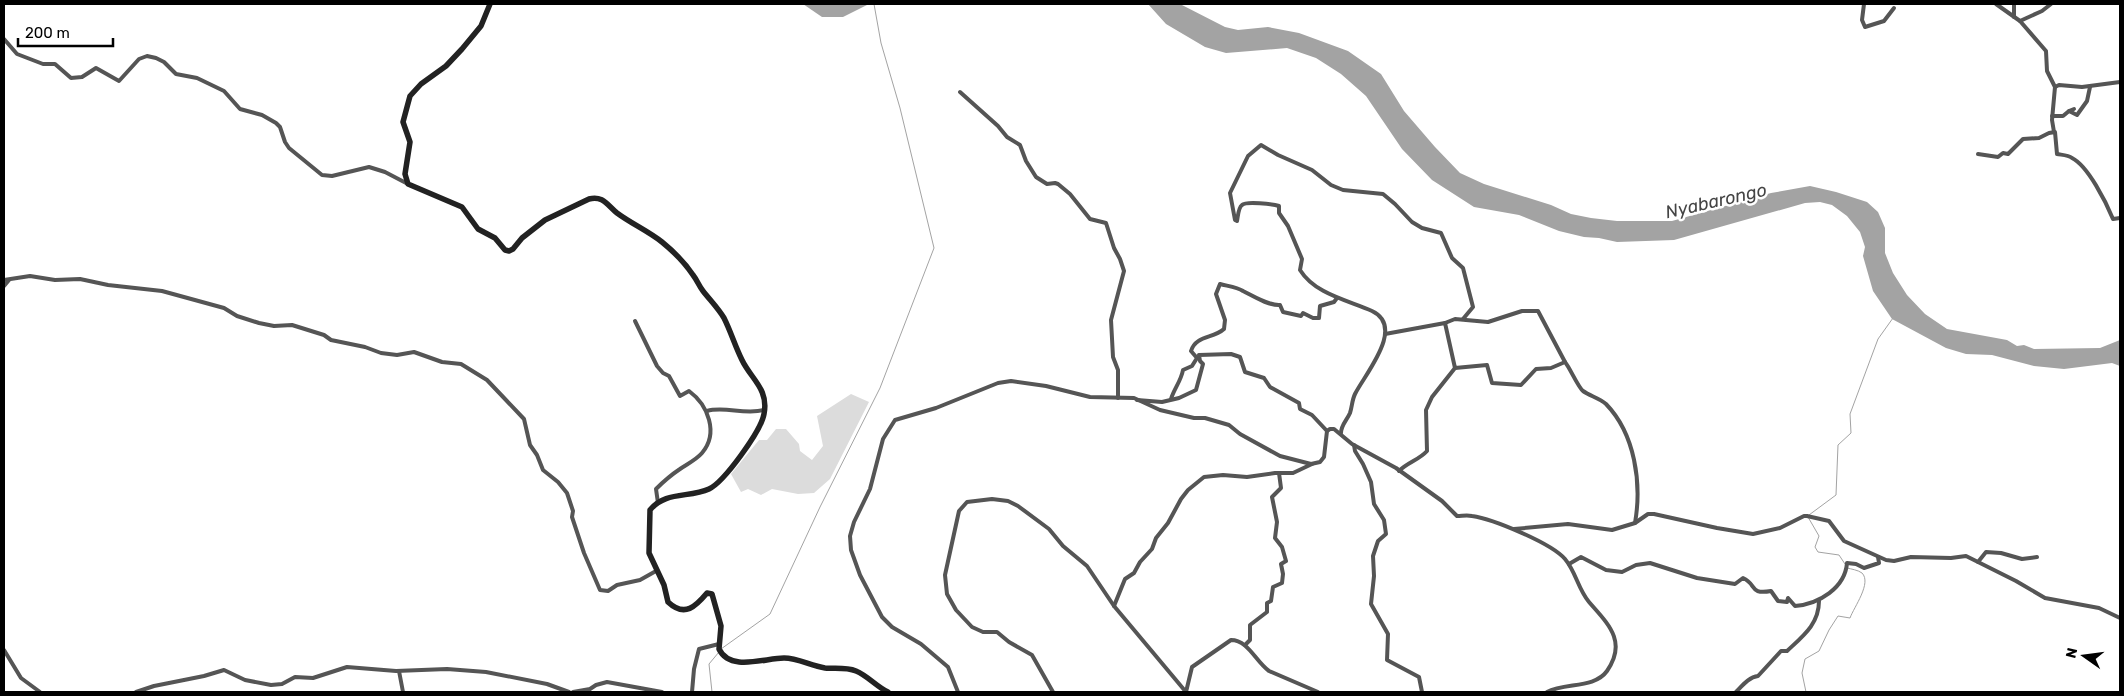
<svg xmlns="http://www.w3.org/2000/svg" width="2124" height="696" font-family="Rubik,sans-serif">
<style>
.green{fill:#dcdcdc}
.water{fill:#a3a3a3}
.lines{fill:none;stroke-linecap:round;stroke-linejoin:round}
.stream{stroke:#a3a3a3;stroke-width:1}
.minor{stroke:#555;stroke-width:4}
.secondary{stroke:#222;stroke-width:5.5}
.labels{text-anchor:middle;stroke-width:5;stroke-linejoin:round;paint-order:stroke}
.water-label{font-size:18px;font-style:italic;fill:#444;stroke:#fff}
</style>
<rect width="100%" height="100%" fill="#fff"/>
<polygon class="green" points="851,394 869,402 830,479 814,493 798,494 772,489 761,495 748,489 741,492 731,474 759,440 767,440 776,429 786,429 799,444 800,451 812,460 823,446 817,416"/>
<g class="water">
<polygon points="803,4 869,4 843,17 822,17"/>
<polygon points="1148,4 1180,4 1225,27 1238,30 1268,27 1299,33 1348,51 1381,74 1404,111 1435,147 1460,173 1484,184 1551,205 1571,214 1591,218 1617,221 1672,221 1771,193 1810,186 1836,192 1867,202 1878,212 1885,228 1885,253 1893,273 1907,295 1925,314 1947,329 2007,340 2017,346 2024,345 2034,349 2100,348 2120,340 2120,366 2112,363 2064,369 2034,366 1992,355 1966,354 1946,348 1892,319 1873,291 1863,256 1865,247 1860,232 1847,216 1832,205 1820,202 1805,203 1674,240 1617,242 1599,238 1584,237 1559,231 1519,215 1474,207 1432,180 1402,149 1366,96 1341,74 1316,58 1287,48 1226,53 1205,47 1166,24"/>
</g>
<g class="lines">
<g class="stream">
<polyline points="1809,515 1836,495 1838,445 1851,433 1850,414 1878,339 1893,318"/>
<polyline points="1808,517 1819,536 1815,547 1818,552 1839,555 1845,564"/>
<polyline points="721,649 770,614 820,507 880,388 934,248 900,108 881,43 874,4"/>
<polyline points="712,692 709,664 719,652"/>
<path d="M 1806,692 L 1802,673 L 1805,659 L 1819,651 L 1829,630 L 1838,616 L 1850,618 C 1854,607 1872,583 1862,573 C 1858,570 1851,569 1847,568"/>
</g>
<g class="minor">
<polyline points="1864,4 1862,20 1865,27 1884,21 1894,8"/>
<polyline points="1996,4 2020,21 2046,51 2047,71 2055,87 2052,120 2054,132"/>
<polyline points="2014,4 2014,17"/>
<polyline points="2020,21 2042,11 2051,4"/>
<polyline points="4,39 17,54 43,64 55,64 71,78 82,77 96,68 119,81 139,59 147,56 156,58 164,62 176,74 197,78 224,91 240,109 262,115 276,123 280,127 285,142 289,148 322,175 332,176 369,167 385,172 408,184"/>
<polyline points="2055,87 2059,85 2082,87 2120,82"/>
<polyline points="960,92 998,126 1007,137 1020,145 1026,161 1036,177 1047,184 1055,183 1058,184 1070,194 1090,219 1106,223 1114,248 1120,259 1124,271 1111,320 1113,357 1118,370 1118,398"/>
<polyline points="2074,109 2069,111 2077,115 2087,101 2090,87"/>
<polyline points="2052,116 2063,116 2069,111"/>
<path d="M 1978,154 L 1998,157 L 2003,153 L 2008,154 L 2023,139 L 2039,138 L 2049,133 L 2055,132 L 2057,154 C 2062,155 2068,155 2072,158 C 2088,166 2106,202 2113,219 L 2120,218"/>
<polyline points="4,280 30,276 55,280 80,279 108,285 162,291 224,308 237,316 259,323 274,326 292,325 324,335 331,340 365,347 381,353 397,355 414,352 442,362 461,364 487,380 524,419 530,445 537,455 543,470 558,482 567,493 573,511 572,517 584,553 600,590 608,591 617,585 640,580 656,571"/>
<polyline points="4,286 9,280"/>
<path d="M 635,321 L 657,366 L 663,373 L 669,376 L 680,396 L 689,391 C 708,405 719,433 702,453 C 696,460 687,464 680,469 C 671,475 663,482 656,489 L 658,503"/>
<polyline points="1445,323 1455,319 1488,322 1522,311 1538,311 1565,362"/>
<path d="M 1385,334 L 1445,323 L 1455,368 L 1487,365 L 1492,383 L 1521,385 L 1536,369 L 1551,368 L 1565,362 C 1570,368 1578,387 1583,391 C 1590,396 1599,398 1606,404 C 1635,434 1642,483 1635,523"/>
<path d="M 1171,399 C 1174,389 1181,381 1183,370 L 1192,366 L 1197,358 L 1191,351 C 1196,335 1213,339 1224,329 L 1225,320 L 1216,294 L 1220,284 C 1227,286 1237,287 1243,291 C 1253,296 1269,306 1280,305 L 1283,312 L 1301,316 L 1303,313 L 1313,318 L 1319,318 L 1320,306 L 1334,302 L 1337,298"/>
<polyline points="1137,400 1162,402 1179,398 1196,390 1203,364 1200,361 1199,355 1231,354 1240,357 1245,372 1264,378 1270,387 1299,403 1300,409 1312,415 1327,431"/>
<path d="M 707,411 C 724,406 745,415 764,410"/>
<path d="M 1341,433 C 1341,425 1347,420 1350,413 C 1352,407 1352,400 1355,394 C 1365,374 1406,327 1372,311 C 1347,300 1315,294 1300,270 L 1302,259 L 1288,226 L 1279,213 L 1279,206 C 1273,204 1246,201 1242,205 C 1238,208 1238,217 1237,221 L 1235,220 L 1230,193 L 1248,156 L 1261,145 L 1278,155 L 1312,170 L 1331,185 L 1343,190 L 1383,194 L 1395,204 L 1412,222 L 1422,228 L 1441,233 L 1452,258 L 1463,268 L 1473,307 L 1463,319"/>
<polyline points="1354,445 1355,451 1363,464 1371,482 1374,504 1384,520 1386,534 1378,541 1373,556 1374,576 1371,604 1388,634 1387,660 1419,677 1422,692"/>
<path d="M 1399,471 C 1408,462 1419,460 1427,451 L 1426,410 L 1432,397 L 1455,368"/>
<polyline points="1514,529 1568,524 1612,530 1635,523 1648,514 1654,514 1717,528 1753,534 1780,528 1804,516 1807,516 1829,521 1844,541 1886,560 1894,561 1911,557 1951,558 1966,556 2016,581 2045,598 2099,608 2120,618"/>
<polyline points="1978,562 1986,552 2001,553 2022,559 2037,557"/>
<path d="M 1569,564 L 1581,557 L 1606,570 L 1622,572 L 1636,565 L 1650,563 L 1697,578 L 1735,584 L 1743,578 C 1757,584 1749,595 1771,591 L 1778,601 L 1787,602 L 1788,598 L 1795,606 C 1819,604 1845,588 1847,563 L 1856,564 L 1864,568 L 1879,563 L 1878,557"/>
<polyline points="1114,606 1125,579 1134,573 1140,562 1152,549 1156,538 1168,523 1181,499 1188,490 1204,477 1223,475 1247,477 1275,473 1293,473 1312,464"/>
<polyline points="1245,645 1250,640 1250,625 1267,612 1267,603 1271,601 1273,587 1282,583 1283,574 1281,564 1286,561 1282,547 1275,538 1277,522 1272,497 1281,488 1279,473"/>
<polyline points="4,650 21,678 40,692"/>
<polyline points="399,671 403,692"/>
<polyline points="136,692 154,686 204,676 224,670 245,680 271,685 282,684 295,677 313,678 347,667 396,671 447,669 486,672 547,684 569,692"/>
<polyline points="573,692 590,689 596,685 607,682 662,692"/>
<polyline points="692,692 694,669 699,649 719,644"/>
<path d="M 958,692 L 948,667 L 921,644 L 892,627 L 882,617 L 860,575 L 851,550 L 850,536 L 854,522 L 870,489 L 883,439 L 895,420 L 936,408 L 998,383 L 1011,381 L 1046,386 L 1090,397 L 1134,398 L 1160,410 L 1194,418 L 1205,418 L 1229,425 L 1240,434 L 1280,456 L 1311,464 L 1320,462 L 1324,457 L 1327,431 L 1330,429 L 1334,429 L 1352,444 L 1396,468 L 1442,501 L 1457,516 C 1462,516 1467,515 1472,516 C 1493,519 1551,543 1565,559 C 1576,572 1578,589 1589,602 C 1607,623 1628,641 1607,671 C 1594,689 1565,682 1547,692"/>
<polyline points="1053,692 1032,655 1009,642 997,632 983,632 972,627 956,610 947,594 945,575 959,511 967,502 992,499 1008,501 1018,506 1049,529 1063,546 1087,566 1114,606 1186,692"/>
<path d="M 1186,692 L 1192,667 L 1231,640 C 1248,640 1256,662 1269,671 L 1318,692"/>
<path d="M 1736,692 C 1742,686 1749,677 1758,676 L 1781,651 L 1787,651 C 1803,636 1819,624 1819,601"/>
</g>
<path class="secondary" d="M 490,4 L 481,26 L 462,49 L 446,66 L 421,84 L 410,96 L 403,122 L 410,142 L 405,174 L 408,184 L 462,207 L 478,229 L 495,238 L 505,250 L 509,251 L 513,249 L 522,238 L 545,220 L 589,199 C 603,195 608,206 617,213 C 632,224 648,231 662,242 C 673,251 685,263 693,275 C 697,280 699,286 703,291 C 710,300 718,308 724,318 C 731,332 735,346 742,360 C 751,379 769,389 764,414 C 761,431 724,482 709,489 C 689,498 665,491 650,510 L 649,553 L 664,585 L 668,602 C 685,618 696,606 707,593 L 712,594 L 721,626 L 719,649 C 730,672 765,658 784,658 C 798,658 811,666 825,668 C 835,669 846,667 856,671 C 868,676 877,687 888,692"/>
</g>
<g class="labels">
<g class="water-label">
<text transform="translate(1716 201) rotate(-13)" y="6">Nyabarongo</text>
</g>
</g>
<rect width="2124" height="696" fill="none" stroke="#000000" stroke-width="10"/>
<g transform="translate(2084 656) rotate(284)" stroke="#ffffff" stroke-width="4" paint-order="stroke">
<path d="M0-4L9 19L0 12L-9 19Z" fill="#000000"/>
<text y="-8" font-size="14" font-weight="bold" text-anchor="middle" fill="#000000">N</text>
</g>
<path d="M18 38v8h95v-8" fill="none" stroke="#000000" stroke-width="2.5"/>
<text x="25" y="38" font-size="15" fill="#000000" stroke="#ffffff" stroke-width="4" paint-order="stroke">200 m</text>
</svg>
